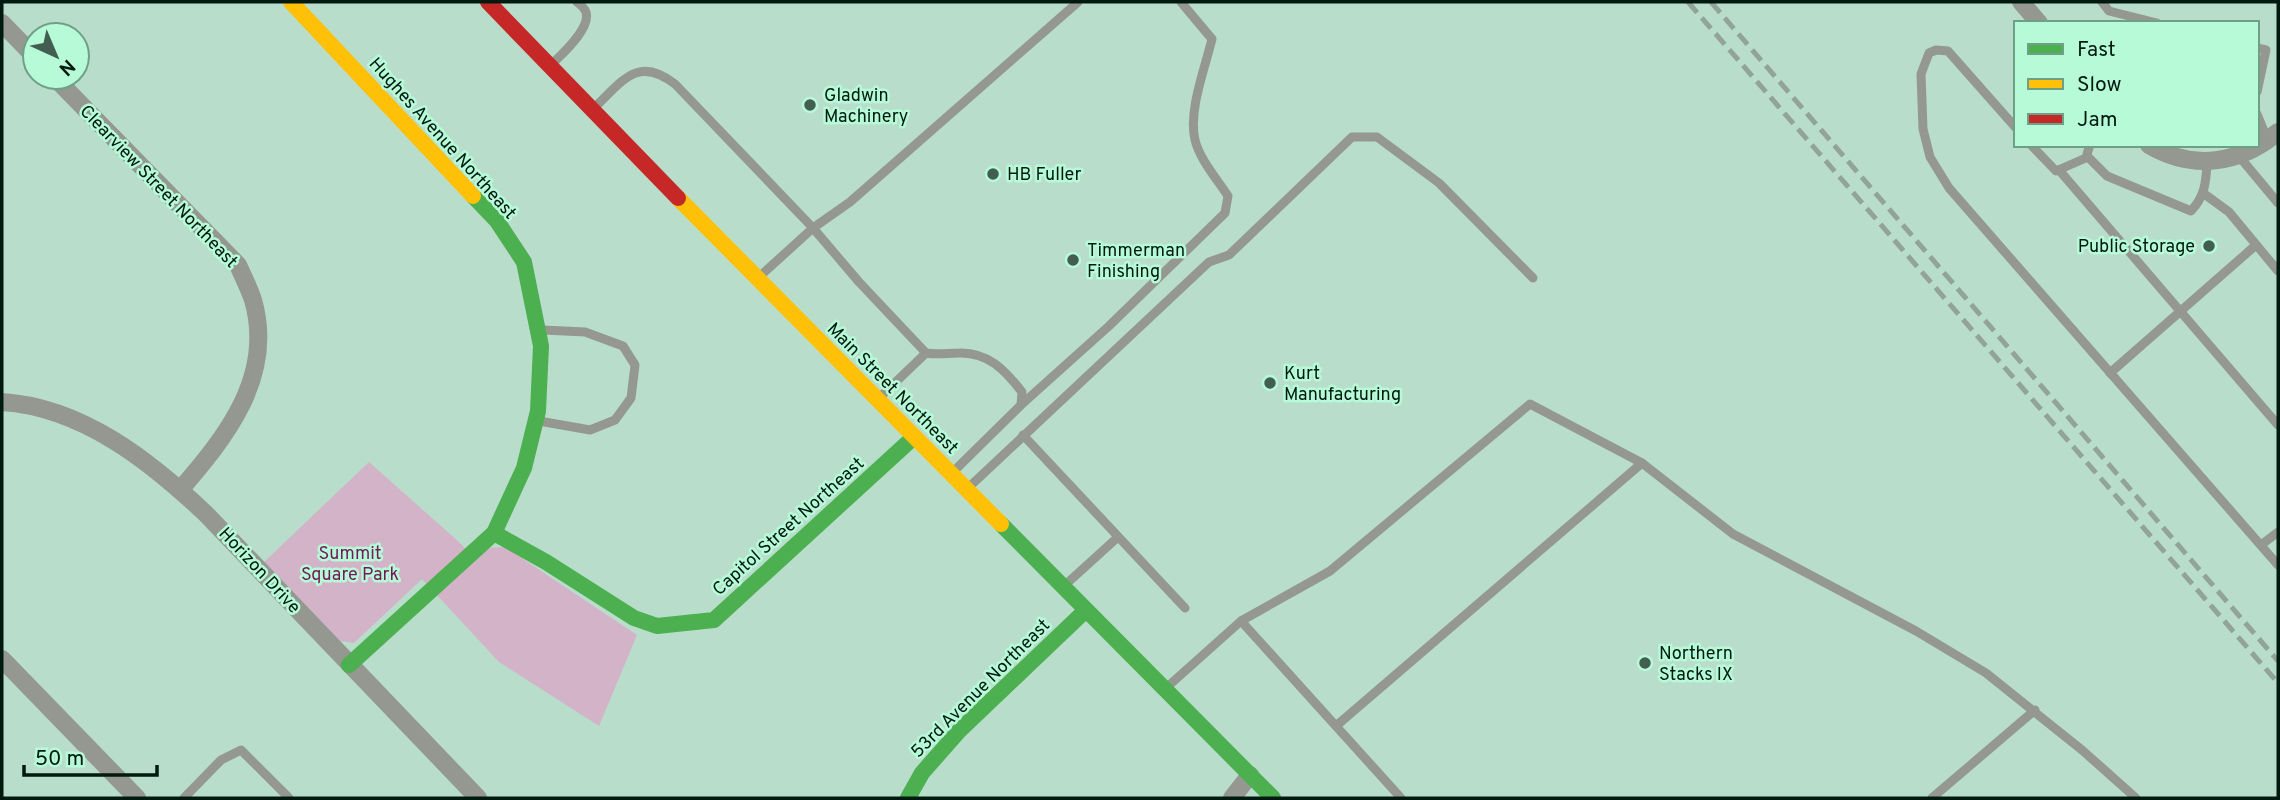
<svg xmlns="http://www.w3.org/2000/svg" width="2280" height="800" font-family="Overpass,sans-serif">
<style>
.green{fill:#d2b3c8}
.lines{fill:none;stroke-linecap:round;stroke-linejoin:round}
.lane{stroke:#949891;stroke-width:9}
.street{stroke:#949891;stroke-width:18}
.fast{stroke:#4caf50;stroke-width:16}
.slow{stroke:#ffc107;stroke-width:16}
.jam{stroke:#c62828;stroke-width:16}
.rail{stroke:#92a399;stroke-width:5;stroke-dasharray:14 7;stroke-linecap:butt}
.poi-dot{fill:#415e51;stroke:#b7fad8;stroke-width:2.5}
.labels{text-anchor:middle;stroke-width:5;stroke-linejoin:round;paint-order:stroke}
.poi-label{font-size:18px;fill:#011a0f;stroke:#b7fad8;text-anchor:start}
.street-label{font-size:18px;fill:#011a0f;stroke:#b7fad8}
.park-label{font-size:18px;fill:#711a57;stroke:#b7fad8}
</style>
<rect width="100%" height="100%" fill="#b9ddcb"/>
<polygon class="green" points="369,462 459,542 475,559 485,548 505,547 637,635 599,726 499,662 422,579 354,643 340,641 264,562"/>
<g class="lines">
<g class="lane">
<polyline points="2102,2 2109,11 2157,23"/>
<polyline points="2257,48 2266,50 2257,92"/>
<path d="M 552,64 C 562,54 594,26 585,10 C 583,7 580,4 577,2"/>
<path d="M 594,108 C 623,81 637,55 675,84 L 813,228 L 859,282 L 926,353 C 938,355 948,353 959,353 C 988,352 1005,370 1022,392 L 1021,405 L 954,471"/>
<polyline points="2257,114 2268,141"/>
<polyline points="2016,128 1948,51 1936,50 1929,53 1921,74 1923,129 1930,157 1949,188 2278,565"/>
<polyline points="2031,145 2056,171 2088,157"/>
<path d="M 2090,145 L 2087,154 L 2088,157 L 2107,176 L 2191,211 C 2205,196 2206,182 2207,163"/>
<polyline points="2238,155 2278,203"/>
<polyline points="2059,170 2278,425"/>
<polyline points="2203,193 2229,212 2278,271"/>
<polyline points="759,277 813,228 850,202 1078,2"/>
<polyline points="2110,373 2256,245"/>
<polyline points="879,398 926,353"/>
<path d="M 1021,405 L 1109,326 L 1225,213 L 1228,196 C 1217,179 1200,160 1195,140 C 1188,111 1205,68 1212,39 L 1181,2"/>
<polyline points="539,421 590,430 615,420 631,398 635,365 623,346 585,332 543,330"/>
<polyline points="1023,435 1185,608"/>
<polyline points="968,488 1209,262 1229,255 1352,137 1377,137 1439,183 1533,278"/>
<polyline points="2261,545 2278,532"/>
<polyline points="1064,586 1118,537"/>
<polyline points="1241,621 1401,798"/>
<polyline points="1166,688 1241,621 1330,571 1530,404 1642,463 1733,534 1916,631 1986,673 2082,750 2136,798"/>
<polyline points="1336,726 1642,463"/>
<polyline points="184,798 221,760 241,750 289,798"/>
<polyline points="1932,798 2035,710"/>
</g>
<g class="street">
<polyline points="2021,2 2039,23"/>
<polyline points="2,23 35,57"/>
<path d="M 54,77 L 238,265 C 243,276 249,288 253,300 C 275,376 226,437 180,490"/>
<path d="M 2149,145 C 2193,171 2240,164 2278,132"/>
<path d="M 2,402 C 82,407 150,461 206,514 L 478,798"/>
<polyline points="2,659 137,798"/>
<polyline points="1232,798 1250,775"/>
</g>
<g class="fast">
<polyline points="1001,524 1273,798"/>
<polyline points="494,533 546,562 634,618 657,626 714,620 914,437"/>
<polyline points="349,665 494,533 524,468 538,411 541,346 524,262 497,221 473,196"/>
<polyline points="908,798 922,773 959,731 1086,610"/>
</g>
<g class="slow">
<polyline points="291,2 473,196"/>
<polyline points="678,198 1001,524"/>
</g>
<polyline class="jam" points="488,2 678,198"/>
<g class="rail">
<polyline points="1688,2 2278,683"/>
<polyline points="1711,2 2278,661"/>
</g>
</g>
<g class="poi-dot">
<circle cx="810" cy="105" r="7"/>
<circle cx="993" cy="174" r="7"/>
<circle cx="2209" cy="246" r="7"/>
<circle cx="1073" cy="260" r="7"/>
<circle cx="1270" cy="383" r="7"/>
<circle cx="1645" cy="663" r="7"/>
</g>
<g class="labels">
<g class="poi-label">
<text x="824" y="101">Gladwin<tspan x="824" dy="21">Machinery</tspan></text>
<text x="1007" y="180">HB Fuller</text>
<text x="2195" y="252" text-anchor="end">Public Storage</text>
<text x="1087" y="256">Timmerman<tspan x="1087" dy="21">Finishing</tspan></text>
<text x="1284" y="379">Kurt<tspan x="1284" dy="21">Manufacturing</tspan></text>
<text x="1659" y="659">Northern<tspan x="1659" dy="21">Stacks IX</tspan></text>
</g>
<g class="street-label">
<text transform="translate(443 138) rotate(48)" y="6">Hughes Avenue Northeast</text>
<text transform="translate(159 186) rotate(46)" y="6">Clearview Street Northeast</text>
<text transform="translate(893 388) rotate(45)" y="6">Main Street Northeast</text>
<text transform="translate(788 526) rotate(-42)" y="6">Capitol Street Northeast</text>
<text transform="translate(260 570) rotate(47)" y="6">Horizon Drive</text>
<text transform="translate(980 688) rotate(-45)" y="6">53rd Avenue Northeast</text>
</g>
<g class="park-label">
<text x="350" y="559">Summit<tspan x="350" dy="21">Square Park</tspan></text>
</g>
</g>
<rect width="2280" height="800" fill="none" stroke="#011a0f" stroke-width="7"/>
<rect x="2014" y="21" width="245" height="126" fill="#b7fad8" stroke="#6ea088" stroke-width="2"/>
<rect x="2028" y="44" width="35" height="10" fill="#4caf50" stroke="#6ea088" stroke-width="2"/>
<text x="2077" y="56" font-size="21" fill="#011a0f">Fast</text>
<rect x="2028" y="79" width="35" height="10" fill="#ffc107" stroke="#6ea088" stroke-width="2"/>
<text x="2077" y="91" font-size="21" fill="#011a0f">Slow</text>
<rect x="2028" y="114" width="35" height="10" fill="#c62828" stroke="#6ea088" stroke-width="2"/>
<text x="2077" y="126" font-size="21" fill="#011a0f">Jam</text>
<g transform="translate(56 56) rotate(136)"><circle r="33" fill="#b7fad8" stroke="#6ea088" stroke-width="2"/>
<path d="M0-5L12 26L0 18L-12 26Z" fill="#415e51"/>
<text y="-10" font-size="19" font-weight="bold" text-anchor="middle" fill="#011a0f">N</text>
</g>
<path d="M24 765v10h133v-10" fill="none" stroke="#011a0f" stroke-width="3.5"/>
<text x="35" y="765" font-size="21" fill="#011a0f" stroke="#b7fad8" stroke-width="5" paint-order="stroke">50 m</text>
</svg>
